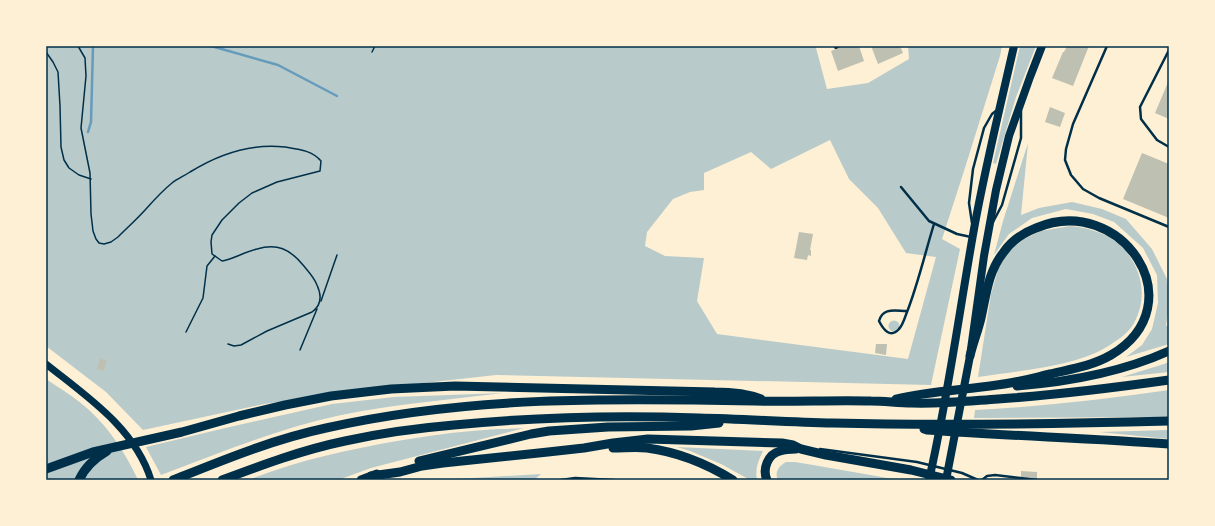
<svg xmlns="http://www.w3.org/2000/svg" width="1215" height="526" font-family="Signika,sans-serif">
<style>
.green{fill:#b9caca;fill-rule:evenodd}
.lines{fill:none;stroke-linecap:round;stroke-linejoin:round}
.stream{stroke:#669bbc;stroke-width:2.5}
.building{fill:#bec0b2}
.path{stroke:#003049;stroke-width:1.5}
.service{stroke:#003049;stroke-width:2.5}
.minor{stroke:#003049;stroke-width:4}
.secondary{stroke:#003049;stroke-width:7}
.primary{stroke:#003049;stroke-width:8}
.motorway{stroke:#003049;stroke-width:9}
.neatline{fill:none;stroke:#003049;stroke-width:1.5}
</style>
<rect width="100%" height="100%" fill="#fdf0d5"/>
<g class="green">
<path d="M 46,46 L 818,46 L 816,48 L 827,89 L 868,83 L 909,59 L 908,46 L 1002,46 L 1000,56 L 964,171 L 942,239 L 960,249 L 931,385 L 496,375 L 379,388 L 264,404 L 143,430 L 106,392 L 46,346 ZM 830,140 L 849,179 L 878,208 L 906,253 L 936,257 L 908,359 L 717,334 L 697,301 L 704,258 L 665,256 L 645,246 L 647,232 L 673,199 L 690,192 L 704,190 L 704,173 L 751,152 L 771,169 Z"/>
<polygon points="1020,46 1036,46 1016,97 996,164 993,163"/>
<polygon points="1028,143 1021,215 1039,208 1072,202 1102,209 1126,219 1152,249 1167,279 1169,296 1169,309 1166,325 1169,328 1169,344 1126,357 1142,345 1152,329 1158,303 1157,275 1143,248 1114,222 1093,214 1066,209 1032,218 1009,234 994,255 1003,221"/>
<path d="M 1070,226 C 1083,227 1094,230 1105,235 C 1137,251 1152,291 1134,323 C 1128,334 1115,342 1105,348 C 1072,367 1016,371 978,377 L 991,294 L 1000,263 L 1009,251 L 1024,239 L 1041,231 Z"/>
<circle cx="894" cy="326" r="5.5"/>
<polygon points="1169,362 1169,372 1122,377 1164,364"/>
<path d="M 46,379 C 61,389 76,398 89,410 C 110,429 126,454 138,480 L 46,480 Z"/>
<path d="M 1169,390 L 1169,417 L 974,418 L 975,410 C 1040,407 1105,399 1169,390 Z"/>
<path d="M 503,393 C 441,401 377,405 316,421 C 263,435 212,456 161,475 L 146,447 L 221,429 L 332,404 L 394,397 Z"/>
<path d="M 524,428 L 371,468 L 338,480 L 248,480 C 296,461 346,450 397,441 C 422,437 447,433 472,431 C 489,429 507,429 524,428 Z"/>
<polygon points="1169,430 1169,439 1099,432"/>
<path d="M 677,447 L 763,451 C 758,461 755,469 757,480 L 750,480 L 721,464 L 690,451 Z"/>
<path d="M 786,462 L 795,462 L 813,465 L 899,480 L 778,480 C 774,472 779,466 786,462 Z"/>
<polygon points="541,474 534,480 439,480"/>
</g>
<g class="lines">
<g class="stream">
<polyline points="211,46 278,65 337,96"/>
<polyline points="88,132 91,122 93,46"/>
</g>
</g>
<g class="building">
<polygon points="843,46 859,46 864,61 838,71 831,51"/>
<polygon points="871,46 900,46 903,53 878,64"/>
<polygon points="1067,46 1089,46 1073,86 1052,78 1063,52 1064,52"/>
<polygon points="1169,80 1169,119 1155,113"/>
<polygon points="1050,107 1065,113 1060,127 1045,122"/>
<polygon points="1142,153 1169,164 1169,218 1123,199"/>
<polygon points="799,232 813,234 810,250 811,250 811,256 808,255 807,260 794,258"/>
<polygon points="876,344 887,344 886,355 875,353"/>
<polygon points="100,358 107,361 104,371 97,369"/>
<polygon points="1021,471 1037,472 1037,480 1021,480"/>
</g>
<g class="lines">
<g class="path">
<path d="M 78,46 L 85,58 L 86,76 L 81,128 L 90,173 L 91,214 L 93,231 L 96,239 L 99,243 L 104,244 L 111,242 L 118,237 C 127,228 137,219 146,209 C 154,200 162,191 172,183 C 177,179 184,176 190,172 C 219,154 250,143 285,147 C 297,149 312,150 321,161 L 320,171 L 277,182 L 252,193 L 239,203 L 222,220 L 212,235 L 211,242 L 212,254 L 222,261 C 234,259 244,252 257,249 C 277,243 290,249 303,265 C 308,271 314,277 317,285 C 322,296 322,305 312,312 L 267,331 L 241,345 L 234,346 L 228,344"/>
<polyline points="46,52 53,62 58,72 60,106 61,147 64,160 69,168 79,175 91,179"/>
<polyline points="372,52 375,46"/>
<polyline points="321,301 337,255"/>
<polyline points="186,332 203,298 207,266 215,256"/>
<polyline points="300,350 317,309"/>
</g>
<g class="service">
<polyline points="1107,46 1073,124 1066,149 1065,160 1071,175 1083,189 1099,198 1169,227"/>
<polyline points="1169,50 1140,107 1141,119 1157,140 1169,147"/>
<polyline points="901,187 929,221 957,234 971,237"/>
<polyline points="993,222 1002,205 1021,138 1021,111"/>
<polyline points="972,223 969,203 973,169 984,128 992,114 997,110"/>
<path d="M 907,311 C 895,311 883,307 879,321 C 883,329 890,339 899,329 C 903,325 905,317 907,312 C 918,284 925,253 934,224"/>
<polyline points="820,449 917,462 962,473 978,480"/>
<polyline points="561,480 575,478 614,480"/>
<polyline points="982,480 987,476 995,475 1037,480"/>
</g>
<polyline class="minor" points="836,47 838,46"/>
<path class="secondary" d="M 46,364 C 86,396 135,428 151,480"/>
<g class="primary">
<path d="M 929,480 C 948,397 959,313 974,229 C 985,168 1000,107 1014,46"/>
<polyline points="946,480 970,356 984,256 996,190 1009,136 1030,77 1042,46"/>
</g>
<g class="motorway">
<path d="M 1017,386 C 1068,382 1122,372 1169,351"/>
<path d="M 896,399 C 929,391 964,390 997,385 C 1015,383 1033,378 1050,374 C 1071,369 1092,366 1111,355 C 1197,304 1121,192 1036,228 C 1023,233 1011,241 1003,253 C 988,272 986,296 981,318 C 978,331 973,343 970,356"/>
<path d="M 924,429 L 927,430 C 1008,436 1089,438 1169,444"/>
<path d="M 613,448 C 625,448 636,447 647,448 C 678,452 707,464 733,480"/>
<polyline points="419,461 531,434 549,431 608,427 691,426 719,423"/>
<path d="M 46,469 L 93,452 L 182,432 L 239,416 L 285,405 L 331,396 L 391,389 L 455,386 L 715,392 C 731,392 746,393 761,399"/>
<polyline points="371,476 400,472 422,466 443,463 548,452 584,448 613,443 648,439 782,443 793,445 801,449 826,455 911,470 951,480"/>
<path d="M 79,480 C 85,467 95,458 107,451"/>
<path d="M 173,480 C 223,460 274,439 326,428 C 467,396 612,398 755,401 C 794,402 833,400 871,401 C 885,401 898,403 912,403 C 940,404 969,401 998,399 C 1055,395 1112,388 1169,380"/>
<path d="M 222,480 C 262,465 302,450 345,441 C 381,433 418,428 454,425 C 535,417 617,415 699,418 C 743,419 788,422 833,423 C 945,426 1057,424 1169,421"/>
<polyline points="361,480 377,474"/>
<path d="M 767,480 C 762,469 768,454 780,451 C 785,449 791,449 796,449"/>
</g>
</g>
<rect width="1215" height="526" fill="none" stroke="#fdf0d5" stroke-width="94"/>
<rect x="47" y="47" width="1121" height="432" class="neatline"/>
</svg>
